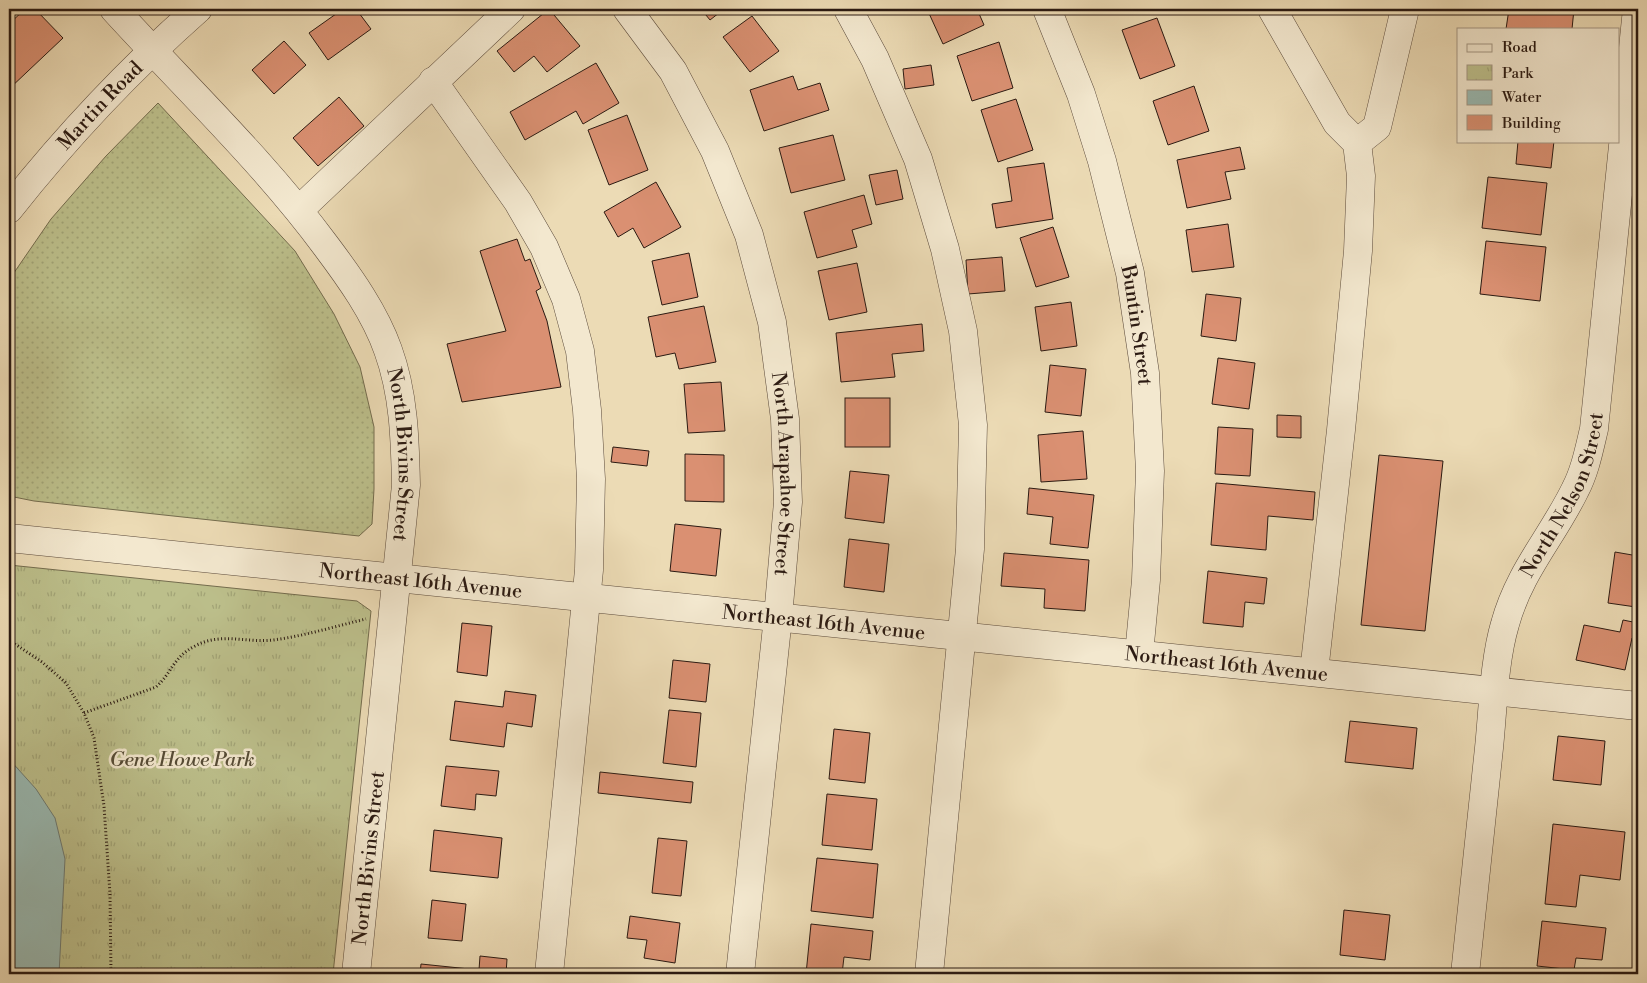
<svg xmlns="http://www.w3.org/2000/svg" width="1647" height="983" font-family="'Libre Bodoni',serif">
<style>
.grass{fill:url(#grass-dots);stroke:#746c4e}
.park{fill:url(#park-tufts);stroke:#746c4e}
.water{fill:#99bab3;stroke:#6d7a73}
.building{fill:#da9072;stroke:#2b1a12}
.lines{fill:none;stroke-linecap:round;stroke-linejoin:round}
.minor-casing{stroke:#5b4a3b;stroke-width:29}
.path{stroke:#2b1a12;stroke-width:3;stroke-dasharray:1 2.5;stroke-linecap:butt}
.minor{stroke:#f3e8cf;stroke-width:28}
.labels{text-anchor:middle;stroke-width:5;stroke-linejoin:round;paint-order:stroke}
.street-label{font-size:20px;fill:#2b1a12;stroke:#f3e8cf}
.park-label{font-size:20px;font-style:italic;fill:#564c36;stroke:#f3e8cf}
</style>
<defs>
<pattern id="grass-dots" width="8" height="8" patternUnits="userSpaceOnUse" patternTransform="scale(1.25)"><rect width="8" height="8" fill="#bcbf8b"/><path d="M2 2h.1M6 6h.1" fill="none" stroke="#a2a477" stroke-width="1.8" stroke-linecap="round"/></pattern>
<pattern id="park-tufts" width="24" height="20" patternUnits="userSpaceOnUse" patternTransform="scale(1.25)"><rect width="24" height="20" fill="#bcbf8b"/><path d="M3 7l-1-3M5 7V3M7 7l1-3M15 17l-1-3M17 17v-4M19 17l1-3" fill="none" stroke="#a2a477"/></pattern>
</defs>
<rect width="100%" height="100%" fill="#ecdbb5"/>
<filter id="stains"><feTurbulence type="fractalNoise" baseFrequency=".004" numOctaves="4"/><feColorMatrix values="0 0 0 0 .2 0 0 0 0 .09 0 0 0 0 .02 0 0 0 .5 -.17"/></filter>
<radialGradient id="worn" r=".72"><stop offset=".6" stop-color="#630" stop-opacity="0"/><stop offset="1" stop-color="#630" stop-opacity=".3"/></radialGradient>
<polygon class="grass" points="158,103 295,251 334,314 360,367 374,427 374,489 372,524 359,536 34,501 9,496 9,280 51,219 106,156"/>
<polygon class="park" points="9,565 357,601 371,611 333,974 9,974"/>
<polygon class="water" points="9,759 36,789 55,818 65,859 59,974 9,974"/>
<g class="building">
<polygon points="25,9 35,9 63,38 9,89 9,24"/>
<polygon points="343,9 356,9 371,29 328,60 309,33"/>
<polygon points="549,9 580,46 547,72 534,56 514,72 497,51"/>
<polygon points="701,9 724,9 710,20"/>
<polygon points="927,9 977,9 984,25 943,44"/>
<polygon points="1509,9 1574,9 1572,29 1506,29"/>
<polygon points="752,16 779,51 750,72 723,37"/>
<polygon points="1157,18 1175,66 1140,79 1122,30"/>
<polygon points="284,41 306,65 274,94 252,70"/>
<polygon points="999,42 1013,88 972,101 957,56"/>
<polygon points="596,63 619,103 583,124 576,111 525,140 510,112"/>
<polygon points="931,65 934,85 905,89 903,69"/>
<polygon points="793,76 798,90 820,83 829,110 764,131 750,90"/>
<polygon points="1194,86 1209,131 1168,145 1153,101"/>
<polygon points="339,97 364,126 318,166 293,138"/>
<polygon points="1016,99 1033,150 998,162 981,110"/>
<polygon points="627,115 648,170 609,185 588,130"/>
<polygon points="833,135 845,180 791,193 779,148"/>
<polygon points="1518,141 1554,141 1551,168 1516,164"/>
<polygon points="1240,147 1245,169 1225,172 1231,199 1187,208 1177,160"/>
<polygon points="1044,163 1053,219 996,228 992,204 1012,201 1007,168"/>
<polygon points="897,170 903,199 876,205 869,175"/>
<polygon points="1488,177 1547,183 1541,235 1482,228"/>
<polygon points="656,182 681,227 644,248 633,228 618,237 604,212"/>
<polygon points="864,195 872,224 852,230 857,247 817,258 804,212"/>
<polygon points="1228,224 1234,267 1192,272 1186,230"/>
<polygon points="1053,227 1069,277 1036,287 1020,238"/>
<polygon points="517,239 525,261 530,259 541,288 536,291 547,321 561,387 462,402 447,344 506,331 480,251"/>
<polygon points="1486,241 1546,247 1540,301 1480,294"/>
<polygon points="689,253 698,297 662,305 652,261"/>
<polygon points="1002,257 1005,291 968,294 966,260"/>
<polygon points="857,263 867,312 829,320 818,271"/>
<polygon points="1206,294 1241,298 1236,341 1201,336"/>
<polygon points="1071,302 1077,346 1041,351 1035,307"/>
<polygon points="704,306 716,362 679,369 675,353 656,357 648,317"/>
<polygon points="922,324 924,351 892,354 895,377 841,382 836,333"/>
<polygon points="1218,358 1255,363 1249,409 1212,404"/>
<polygon points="1050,365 1086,369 1081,416 1045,412"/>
<polygon points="721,382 725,431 688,433 684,384"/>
<rect x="845" y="398" width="45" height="49"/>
<polygon points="1277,415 1301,416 1301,438 1277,437"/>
<polygon points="1218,427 1253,429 1250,476 1215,474"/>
<polygon points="1083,431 1087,479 1041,482 1038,435"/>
<polygon points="613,447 649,451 647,466 611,462"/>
<polygon points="685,454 724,455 724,502 685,501"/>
<polygon points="1379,455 1443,461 1425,631 1361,625"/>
<polygon points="850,471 889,475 884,523 845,518"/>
<polygon points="1216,483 1315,492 1313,520 1268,516 1266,550 1211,545"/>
<polygon points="1029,488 1094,495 1088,548 1050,544 1053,517 1027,514"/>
<polygon points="675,524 721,529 716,576 670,571"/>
<polygon points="849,539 889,544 884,592 844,587"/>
<polygon points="1615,552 1638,556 1638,595 1636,607 1608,603"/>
<polygon points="1004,553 1089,560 1085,611 1044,608 1045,589 1001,586"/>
<polygon points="1208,571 1267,578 1264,604 1245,602 1243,627 1203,623"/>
<polygon points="1623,620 1638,623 1638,640 1632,638 1625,670 1576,660 1584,625 1620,632"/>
<polygon points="462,623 492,626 487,676 457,672"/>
<polygon points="673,660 710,664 706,702 669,698"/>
<polygon points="505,691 536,695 532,727 507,723 504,747 450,740 455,701 503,707"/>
<polygon points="669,710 701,713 696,767 663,763"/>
<polygon points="1350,721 1417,728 1413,769 1345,762"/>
<polygon points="834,729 870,733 865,783 829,779"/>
<polygon points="1558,736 1605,741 1601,785 1553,780"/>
<polygon points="446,766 499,771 496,796 476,794 475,810 441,806"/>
<polygon points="600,772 693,782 691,803 598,793"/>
<polygon points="827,794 877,799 872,850 822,845"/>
<polygon points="1553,824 1625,832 1620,880 1580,875 1576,907 1545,904"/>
<polygon points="434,830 502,838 498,878 430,871"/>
<polygon points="658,838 687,841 681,896 652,893"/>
<polygon points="817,858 878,864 873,918 811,911"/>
<polygon points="432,900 466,904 462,941 428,938"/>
<polygon points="1344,910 1390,915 1385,960 1340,955"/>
<polygon points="630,916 680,923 675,963 644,958 647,940 627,938"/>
<polygon points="1542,921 1606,928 1602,960 1576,958 1574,970 1537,966"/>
<polygon points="811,924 873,931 870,960 844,957 842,974 806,974"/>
<polygon points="480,956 507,959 506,974 479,973 479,974 420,974 421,964 479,970"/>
</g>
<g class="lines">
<defs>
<g id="minor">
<path id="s1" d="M 114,9 C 185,87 263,161 326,246 C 350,278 375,313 388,350 C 404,394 405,440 406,485 L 356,974"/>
<path id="s2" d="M 627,9 L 673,71 L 715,151 L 749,235 L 772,322 L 785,419 L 788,502 L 778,617 L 740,974"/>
<polyline points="848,9 875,59 918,159 945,249 963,331 973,425 970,549 929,974"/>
<path id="s3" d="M 1047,9 L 1081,94 L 1102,161 L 1130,273 L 1145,373 L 1150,471 L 1146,580 L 1139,654"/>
<polyline points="1272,9 1337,123 1357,143 1361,176 1358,251 1341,430 1314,672"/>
<polyline points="433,81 518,202 544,247 566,299 580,351 587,410 591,479 589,570 549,974"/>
<polyline points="1357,143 1377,127 1405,9"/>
<path id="s4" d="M 9,209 C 66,137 129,70 198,9"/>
<polyline points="299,210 511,9"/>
<path id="s5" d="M 9,538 L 1638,706"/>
<path id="s6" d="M 1465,974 C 1473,899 1481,823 1489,748 C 1493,709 1494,661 1505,624 C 1519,572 1552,537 1575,490 C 1585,471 1589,450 1594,429 L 1637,9"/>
</g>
</defs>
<use href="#minor" class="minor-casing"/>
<g class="path">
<polyline points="9,640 42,662 66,683 84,713 94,738 104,806 110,894 111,974"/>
<path d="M 84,713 L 156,687 C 172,673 173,657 195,646 C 220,632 247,643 273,640 C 305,636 336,626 366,619"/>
</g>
<use href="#minor" class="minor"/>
</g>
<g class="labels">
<g class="street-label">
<text dy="7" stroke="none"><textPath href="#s4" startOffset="138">Martin Road</textPath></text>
<text dy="7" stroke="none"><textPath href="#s3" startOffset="330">Buntin Street</textPath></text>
<text dy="7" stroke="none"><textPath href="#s1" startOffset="546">North Bivins Street</textPath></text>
<text dy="7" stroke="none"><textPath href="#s2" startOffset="501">North Arapahoe Street</textPath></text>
<text dy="7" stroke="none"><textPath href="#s6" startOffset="495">North Nelson Street</textPath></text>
<text dy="7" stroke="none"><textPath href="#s5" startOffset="414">Northeast 16th Avenue</textPath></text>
<text dy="7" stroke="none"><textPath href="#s5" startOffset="819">Northeast 16th Avenue</textPath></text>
<text dy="7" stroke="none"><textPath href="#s5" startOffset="1224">Northeast 16th Avenue</textPath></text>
<text transform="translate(368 858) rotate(-84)" y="7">North Bivins Street</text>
</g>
<g class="park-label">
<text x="182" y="766">Gene Howe Park</text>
</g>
</g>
<rect width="1647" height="983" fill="none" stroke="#ecdbb5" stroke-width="30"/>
<rect x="10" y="10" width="1627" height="963" fill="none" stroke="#2b1a12" stroke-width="2.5"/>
<rect x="15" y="15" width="1617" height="953" fill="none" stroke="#2b1a12"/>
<rect x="1457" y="28" width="162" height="115" fill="#f3e8cf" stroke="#a39683"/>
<rect x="1467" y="44" width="25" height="8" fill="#f3e8cf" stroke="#a39683"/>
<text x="1502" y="52" font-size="15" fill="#2b1a12">Road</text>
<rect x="1467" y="65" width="25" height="15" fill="url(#park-tufts)" stroke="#a39683"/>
<text x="1502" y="78" font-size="15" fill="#2b1a12">Park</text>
<rect x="1467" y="90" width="25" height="15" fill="#99bab3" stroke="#a39683"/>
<text x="1502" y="102" font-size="15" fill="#2b1a12">Water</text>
<rect x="1467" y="115" width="25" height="15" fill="#da9072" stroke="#a39683"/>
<text x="1502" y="128" font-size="15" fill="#2b1a12">Building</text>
<rect width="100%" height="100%" filter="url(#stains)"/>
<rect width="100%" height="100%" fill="url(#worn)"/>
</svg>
